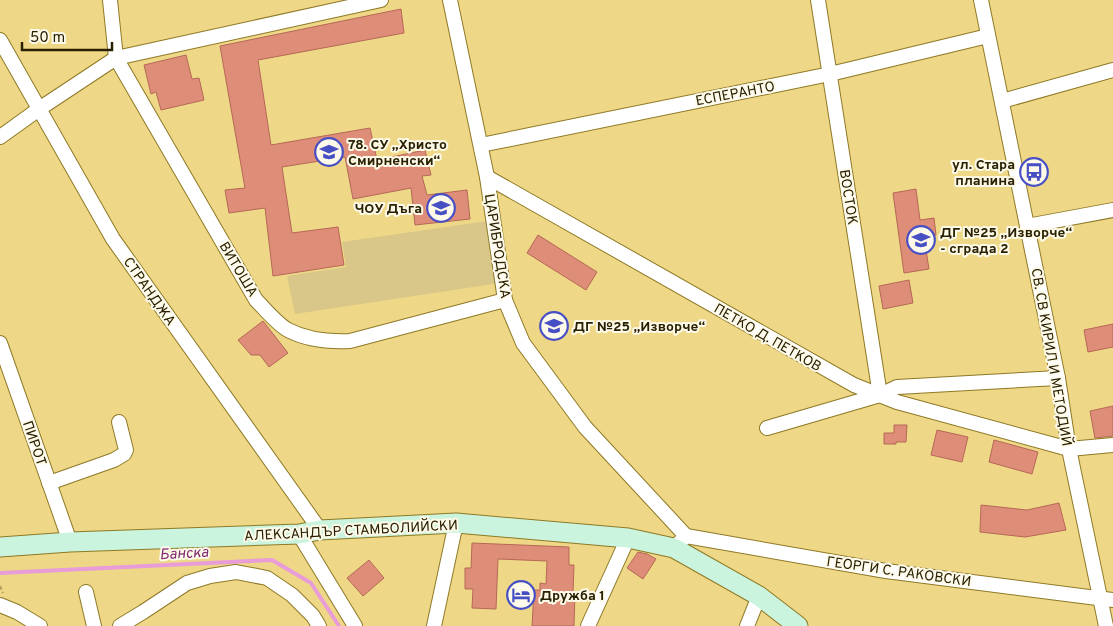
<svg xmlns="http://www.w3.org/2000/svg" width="1113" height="626" font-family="Overpass,sans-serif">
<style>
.green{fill:#d8c788}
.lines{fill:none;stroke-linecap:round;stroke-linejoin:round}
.stream{stroke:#e89cd8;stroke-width:4}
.building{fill:#de8d79;stroke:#b56855}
.street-casing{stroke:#8e7926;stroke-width:16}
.secondary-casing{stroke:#8e7926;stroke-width:21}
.path{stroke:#af9e5c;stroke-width:2;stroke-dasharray:4 2.5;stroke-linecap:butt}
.street{stroke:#fff;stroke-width:14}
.secondary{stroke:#caf4dd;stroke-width:19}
.labels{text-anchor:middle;stroke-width:4;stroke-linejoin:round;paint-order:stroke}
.street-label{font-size:14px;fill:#282000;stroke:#fefaea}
.poi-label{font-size:14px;font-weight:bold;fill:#282000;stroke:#fefaea;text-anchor:start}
.water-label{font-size:15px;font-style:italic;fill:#812a73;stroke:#fefaea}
</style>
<rect width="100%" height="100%" fill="#eed887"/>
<polygon class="green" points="488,221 500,283 295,314 287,276 346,267 342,242"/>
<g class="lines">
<polyline class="stream" points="0,573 272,560 311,583 339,626"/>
</g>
<g class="building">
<polygon points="401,9 404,33 258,60 271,145 370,128 377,160 425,150 431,175 422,176 427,195 467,190 470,219 415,225 411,188 353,199 345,157 282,167 292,233 338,227 344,265 273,276 265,208 229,213 225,190 245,188 220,46"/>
<polygon points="186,55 192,79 199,78 204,100 161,110 156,92 151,94 144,65"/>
<polygon points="916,189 920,220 934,218 936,235 924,237 929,269 904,273 893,193"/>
<polygon points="538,235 597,272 586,290 527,253"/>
<polygon points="909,280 913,303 883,309 879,286"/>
<polygon points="263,321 288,353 269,367 260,355 251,355 238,340"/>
<polygon points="1113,324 1113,347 1088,352 1084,330"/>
<polygon points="1113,406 1113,436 1095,438 1090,411"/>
<polygon points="894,425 907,425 906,442 896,442 896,444 884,444 884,433 894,433"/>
<polygon points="937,430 968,437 962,462 931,455"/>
<polygon points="994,440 1038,452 1032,474 989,462"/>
<polygon points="1059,503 1066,530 1025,537 980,532 981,505 1027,510"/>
<polygon points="472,543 569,547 569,565 574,565 573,592 575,592 574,626 532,626 534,590 540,590 540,583 546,584 547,561 498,559 496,609 472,608 473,589 465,589 465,568 471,568"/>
<polygon points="638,552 647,554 656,559 643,579 627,568"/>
<polygon points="369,560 384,578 363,596 347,578"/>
</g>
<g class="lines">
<defs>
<g id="street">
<path d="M 110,0 L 116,58 L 256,300 C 265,309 277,324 288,330 C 307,340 328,342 350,341 L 505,300"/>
<polyline points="450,0 487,177 505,300 523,343 585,427 686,536 674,548"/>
<polyline points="818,0 880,395"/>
<polyline points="981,0 1058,378 1069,449 1106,626"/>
<polyline points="0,40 113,239 320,530"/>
<polyline points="1002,101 1113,70"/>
<polyline points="0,137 39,109 116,58 381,0"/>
<polyline points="481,145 830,74 988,36"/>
<polyline points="487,177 854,385 897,402 1069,449 1113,445"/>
<polyline points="1027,226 1113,210"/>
<polyline points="0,343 70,542"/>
<polyline points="767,428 880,395 897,387 1058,378"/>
<polyline points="49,483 114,460 124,454 126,450 119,422"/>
<polyline points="299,534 355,626"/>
<polyline points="686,536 886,571 1113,600"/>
<polyline points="86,592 94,626"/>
<polyline points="0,605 17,612 40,626"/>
<polyline points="120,626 143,612 187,583 210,576 236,572 267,578 292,595 313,616 319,626"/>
<polyline points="434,626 456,523"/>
<polyline points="588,626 628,538"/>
<polyline points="747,626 759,596"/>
</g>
<polyline id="secondary" points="0,547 70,542 299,534 320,530 456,523 628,538 674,548 759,596 798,626"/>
</defs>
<use href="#street" class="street-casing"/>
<use href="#secondary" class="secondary-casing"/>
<polyline class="path" points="0,586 3,593"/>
<use href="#street" class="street"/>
<use href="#secondary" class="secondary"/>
</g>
<defs>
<symbol id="school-ring" viewBox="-11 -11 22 22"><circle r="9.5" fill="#fefaea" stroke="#474fc4" stroke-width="1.5"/><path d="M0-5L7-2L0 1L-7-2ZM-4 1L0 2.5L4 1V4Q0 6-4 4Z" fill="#474fc4"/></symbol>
<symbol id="bus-ring" viewBox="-11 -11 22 22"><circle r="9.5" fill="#fefaea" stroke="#474fc4" stroke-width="1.5"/><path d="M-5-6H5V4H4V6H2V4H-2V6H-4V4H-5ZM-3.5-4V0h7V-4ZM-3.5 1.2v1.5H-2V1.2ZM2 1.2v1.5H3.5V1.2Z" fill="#474fc4"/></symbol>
<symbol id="hotel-ring" viewBox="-11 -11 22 22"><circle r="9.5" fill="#fefaea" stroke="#474fc4" stroke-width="1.5"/><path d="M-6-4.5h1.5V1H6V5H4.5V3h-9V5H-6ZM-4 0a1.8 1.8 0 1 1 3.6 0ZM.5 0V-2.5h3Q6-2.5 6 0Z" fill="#474fc4"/></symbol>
</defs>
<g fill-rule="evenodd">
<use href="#school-ring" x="313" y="136" width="32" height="32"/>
<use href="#bus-ring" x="1018" y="156" width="32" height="32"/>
<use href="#school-ring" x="425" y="192" width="32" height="32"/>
<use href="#school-ring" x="905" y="224" width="32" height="32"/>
<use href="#school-ring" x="538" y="310" width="32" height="32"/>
<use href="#hotel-ring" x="505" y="579" width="32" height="32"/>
</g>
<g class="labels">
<g class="street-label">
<text transform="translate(735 93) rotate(-11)" y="5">ЕСПЕРАНТО</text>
<text transform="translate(849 197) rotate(81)" y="5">ВОСТОК</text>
<text transform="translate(498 246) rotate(81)" y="5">ЦАРИБРОДСКА</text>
<text transform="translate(239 269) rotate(59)" y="5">ВИТОША</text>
<text transform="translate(150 291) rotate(55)" y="5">СТРАНДЖА</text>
<text transform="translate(768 337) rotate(30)" y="5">ПЕТКО Д. ПЕТКОВ</text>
<text transform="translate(1052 357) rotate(80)" y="5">СВ. СВ КИРИЛ И МЕТОДИЙ</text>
<text transform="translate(35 443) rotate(71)" y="5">ПИРОТ</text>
<text transform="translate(351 530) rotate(-3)" y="5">АЛЕКСАНДЪР СТАМБОЛИЙСКИ</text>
<text transform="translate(899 571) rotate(8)" y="5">ГЕОРГИ С. РАКОВСКИ</text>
</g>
<g class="poi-label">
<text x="348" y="149">78. СУ „Христо<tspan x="348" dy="16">Смирненски“</tspan></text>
<text x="1015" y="169" text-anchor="end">ул. Стара<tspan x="1015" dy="16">планина</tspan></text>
<text x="422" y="213" text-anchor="end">ЧОУ Дъга</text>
<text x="940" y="237">ДГ №25 „Изворче“<tspan x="940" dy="16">- сграда 2</tspan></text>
<text x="573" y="331">ДГ №25 „Изворче“</text>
<text x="540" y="600">Дружба 1</text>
</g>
<g class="water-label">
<text transform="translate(184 553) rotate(-3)" y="5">Банска</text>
</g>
</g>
<path d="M22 42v8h90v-8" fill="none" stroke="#282000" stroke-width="2.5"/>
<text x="30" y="42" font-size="15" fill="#282000" stroke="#fefaea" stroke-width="4" paint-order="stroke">50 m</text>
</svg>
